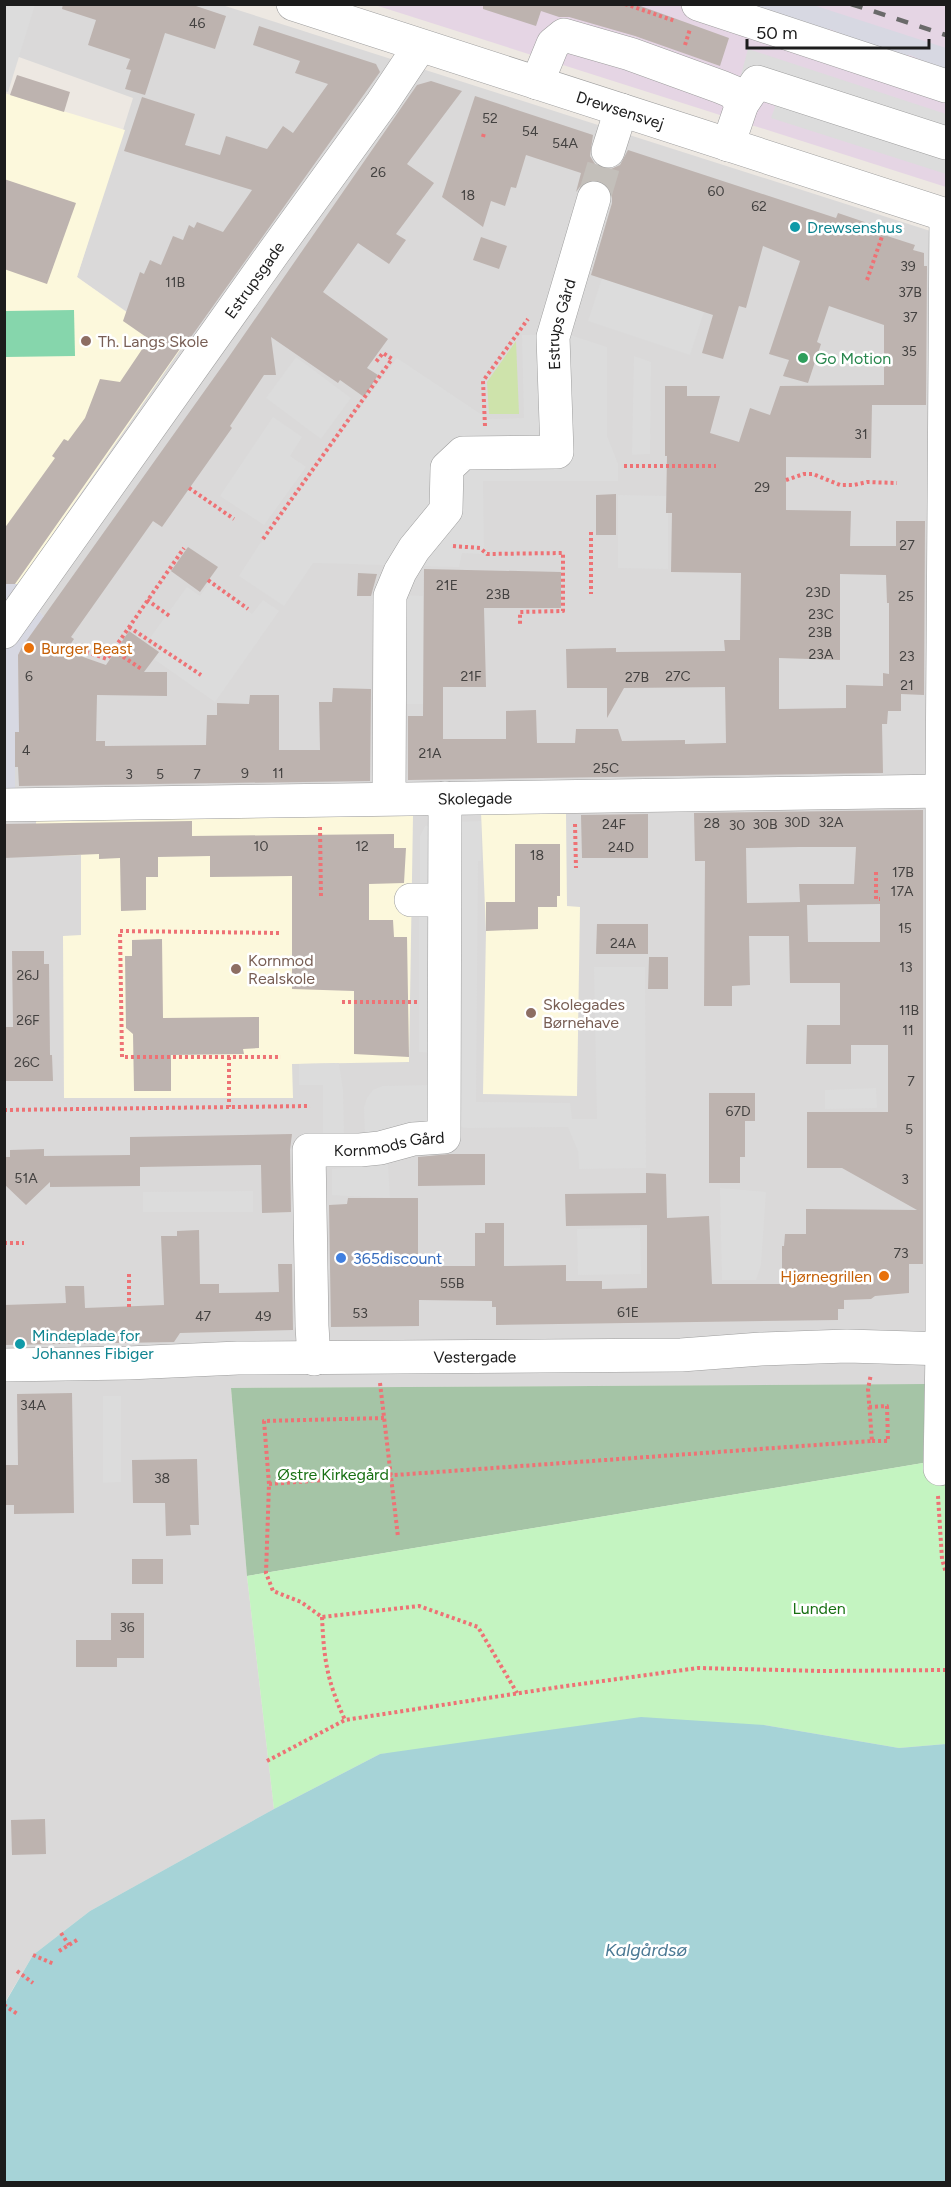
<svg xmlns="http://www.w3.org/2000/svg" width="951" height="2187" font-family="Figtree,sans-serif">
<style>
.residential{fill:#dad9d9}
.industrial{fill:#e5d5e4}
.education{fill:#fcf8dc}
.grass{fill:#cee3ab}
.cemetery{fill:#a5c4a6}
.park{fill:#c4f4c1}
.pitch{fill:#86d6ac}
.parking{fill:#dcdcdc}
.plaza{fill:#d7d8e2}
.water{fill:#a6d3d7}
.building{fill:#bdb3af;fill-rule:evenodd}
.lines{fill:none;stroke-linecap:round;stroke-linejoin:round}
.minor-tunnel{stroke:#c3bfba;stroke-width:33;stroke-dasharray:33 16;stroke-linecap:butt}
.minor-casing{stroke:#9d9d9d;stroke-width:34}
.path{stroke:#ee7275;stroke-width:4;stroke-dasharray:3 3;stroke-linecap:butt}
.minor{stroke:#fff;stroke-width:33}
.rail{stroke:#6a6a6a;stroke-width:4.5;stroke-dasharray:12 12;stroke-linecap:butt}
.culture-dot{fill:#0f9aa8;stroke:#fff;stroke-width:2}
.education-dot{fill:#8d6e63;stroke:#fff;stroke-width:2}
.leisure-dot{fill:#2e9e5b;stroke:#fff;stroke-width:2}
.food-dot{fill:#e8710a;stroke:#fff;stroke-width:2}
.shop-dot{fill:#3f7fe0;stroke:#fff;stroke-width:2}
.labels{text-anchor:middle;stroke-width:5;stroke-linejoin:round;paint-order:stroke}
.number-label{font-size:14px;fill:#444241}
.street-label{font-size:16px;fill:#1c1c1c;stroke:#fff}
.culture-label{font-size:16px;fill:#0d838f;stroke:#fff;text-anchor:start}
.education-label{font-size:16px;fill:#785e54;stroke:#fff;text-anchor:start}
.leisure-label{font-size:16px;fill:#27864d;stroke:#fff;text-anchor:start}
.food-label{font-size:16px;fill:#c56008;stroke:#fff;text-anchor:start}
.shop-label{font-size:16px;fill:#366cbe;stroke:#fff;text-anchor:start}
.park-label{font-size:16px;fill:#187013;stroke:#fff}
.water-label{font-size:18px;font-style:italic;fill:#4b7994;stroke:#fff}
</style>
<rect width="100%" height="100%" fill="#ede8e2"/>
<polygon class="residential" points="5,5 222,5 946,236 946,1465 923,1463 924,1384 231,1388 247,1576 274,1809 90,1911 33,1955 5,2002 4,812 18,655 22,647 44,617 18,584 140,408 140,321 77,277 133,98 5,52"/>
<polygon class="industrial" points="375,5 946,5 946,187"/>
<g class="education">
<polygon points="4,93 125,130 77,277 180,350 18,584 4,584"/>
<polygon points="481,812 566,814 567,906 580,907 577,1096 483,1094 486,931"/>
<polygon points="413,816 409,1062 292,1064 293,1098 64,1098 63,936 81,935 81,855 37,856 36,821"/>
</g>
<polygon class="grass" points="516,341 519,414 489,414 487,382"/>
<polygon class="cemetery" points="925,1384 923,1463 247,1576 231,1388"/>
<polygon class="park" points="923,1463 946,1465 946,1744 899,1748 764,1725 380,1754 274,1809 247,1576"/>
<polygon class="pitch" points="74,310 75,356 5,357 5,311"/>
<g class="parking">
<polygon points="4,5 35,5 8,92 4,91"/>
<polygon points="748,49 946,114 946,174 771,118 775,107 773,100 734,80 741,75"/>
<polygon points="602,278 704,312 690,355 588,321"/>
<polygon points="567,334 607,347 607,436 618,464 618,481 483,481 484,554 462,553 459,567 313,563 284,606 239,576 259,545 397,358 488,419 524,418 522,335"/>
<polygon points="634,356 651,362 650,454 632,455"/>
<polygon points="296,357 351,398 321,439 266,398"/>
<polygon points="273,417 302,437 290,456 306,467 264,525 220,496"/>
<polygon points="618,495 668,496 668,569 618,568"/>
<polygon points="209,583 252,614 263,600 279,611 215,702 154,659 162,647 150,638 187,587 200,596"/>
<polygon points="402,595 423,596 423,704 402,704"/>
<polygon points="481,821 481,861 478,861 476,1102 570,1103 572,1119 597,1119 594,967 645,967 646,1168 579,1169 578,1151 568,1127 468,1128 412,1122 380,1134 365,1134 364,1108 367,1098 373,1090 383,1086 434,1085 434,1053 419,1052 419,916 456,822"/>
<polygon points="439,825 439,884 420,884 420,836 425,826"/>
<polygon points="339,1063 343,1090 344,1134 323,1133 323,1085 299,1085 299,1064"/>
<polygon points="876,1088 877,1108 825,1109 825,1090"/>
<polygon points="388,1164 390,1198 332,1195 332,1169"/>
<polygon points="720,1188 766,1192 761,1265 756,1280 722,1280"/>
<polygon points="253,1191 253,1212 143,1212 143,1192"/>
<polygon points="640,1228 641,1274 578,1275 577,1229"/>
<polygon points="121,1396 121,1482 103,1483 103,1396"/>
</g>
<g class="plaza">
<polygon points="753,5 813,5 946,48 946,71 910,55 888,55 830,29 808,29"/>
<polygon points="5,584 18,584 44,617 22,647 18,655 19,732 15,767 15,821 5,821"/>
</g>
<polygon class="water" points="641,1717 764,1725 899,1748 946,1744 946,2182 5,2182 5,2003 33,1955 90,1911 274,1809 380,1754"/>
<g class="building">
<polygon points="63,4 190,4 226,16 215,49 165,33 145,95 125,89 131,70 126,69 130,59 88,45 96,20 62,9"/>
<polygon points="483,4 635,4 729,38 720,66 635,36 569,17 559,17 541,11 536,26 483,9"/>
<polygon points="259,26 376,64 380,72 186,344 184,343 15,584 4,584 4,529 55,458 52,456 64,439 68,441 85,418 100,379 120,382 149,339 123,321 140,272 144,274 150,260 161,265 173,236 183,240 189,225 194,228 197,222 223,232 252,190 124,151 142,97 195,114 185,145 220,155 226,136 267,149 283,126 293,133 328,84 295,73 300,61 253,45"/>
<polygon points="17,75 70,92 64,112 10,95"/>
<polygon points="431,81 462,91 407,164 434,183 396,234 406,240 389,264 358,243 323,292 388,339 367,368 378,375 364,397 340,380 338,383 271,337 276,375 264,375 230,426 232,428 162,527 153,521 71,637 74,639 66,651 106,665 129,631 159,652 144,672 167,672 167,696 97,695 96,741 105,741 105,746 206,745 207,715 217,715 217,703 249,704 250,695 279,695 279,750 320,750 319,702 332,702 333,688 371,689 370,781 19,786 18,767 15,767 15,732 19,732 18,655 22,647 228,358 417,85"/>
<path d="M 475,96 L 593,135 L 590,156 L 595,164 L 602,169 L 611,169 L 620,165 L 628,150 L 836,218 L 838,213 L 882,228 L 881,234 L 915,245 L 913,250 L 924,253 L 924,266 L 927,266 L 926,405 L 872,405 L 871,458 L 786,457 L 786,510 L 851,511 L 850,546 L 896,546 L 896,521 L 925,521 L 924,695 L 901,694 L 901,711 L 888,711 L 887,724 L 882,724 L 883,773 L 408,780 L 408,716 L 423,716 L 424,569 L 561,572 L 561,608 L 484,608 L 486,687 L 443,687 L 443,739 L 506,739 L 506,711 L 536,710 L 537,743 L 575,743 L 576,729 L 618,729 L 622,741 L 685,740 L 685,744 L 726,743 L 725,687 L 624,688 L 607,718 L 607,688 L 567,688 L 566,649 L 616,648 L 616,652 L 725,651 L 724,640 L 740,640 L 741,573 L 671,572 L 672,513 L 666,513 L 667,456 L 665,456 L 665,386 L 687,386 L 687,396 L 720,396 L 710,433 L 739,442 L 750,408 L 770,415 L 780,386 L 884,385 L 884,325 L 829,306 L 817,342 L 821,344 L 808,383 L 783,376 L 789,360 L 769,354 L 800,261 L 763,246 L 746,308 L 739,306 L 723,359 L 702,353 L 713,315 L 591,275 L 612,203 L 612,193 L 608,186 L 600,180 L 589,180 L 582,184 L 576,192 L 581,173 L 526,155 L 516,188 L 511,187 L 505,206 L 491,201 L 483,227 L 442,197 ZM 840,574 L 886,575 L 887,603 L 889,603 L 889,674 L 883,673 L 883,686 L 846,685 L 846,708 L 779,709 L 779,658 L 840,660 Z"/>
<polygon points="4,179 76,203 47,284 4,269"/>
<polygon points="481,237 507,246 499,269 473,260"/>
<polygon points="616,494 616,535 596,535 596,495"/>
<polygon points="188,547 218,567 200,592 171,571"/>
<polygon points="358,573 377,574 371,596 357,596"/>
<path d="M 923,810 L 923,1264 L 909,1264 L 909,1293 L 875,1296 L 871,1299 L 844,1300 L 844,1309 L 838,1309 L 838,1320 L 496,1325 L 496,1307 L 492,1307 L 492,1301 L 419,1300 L 419,1326 L 331,1327 L 329,1205 L 347,1204 L 348,1198 L 418,1198 L 418,1266 L 475,1266 L 475,1233 L 485,1233 L 485,1223 L 504,1223 L 504,1266 L 566,1265 L 566,1281 L 602,1281 L 602,1289 L 647,1288 L 647,1225 L 566,1226 L 565,1194 L 646,1193 L 646,1173 L 666,1174 L 667,1218 L 709,1216 L 712,1284 L 782,1284 L 782,1246 L 784,1246 L 785,1234 L 806,1234 L 806,1209 L 917,1210 L 842,1168 L 807,1168 L 807,1112 L 888,1112 L 888,1045 L 851,1045 L 851,1064 L 806,1064 L 807,1025 L 840,1025 L 840,983 L 790,983 L 789,936 L 749,936 L 750,985 L 732,986 L 732,1006 L 704,1006 L 705,861 L 695,861 L 694,813 ZM 799,847 L 856,847 L 854,884 L 799,884 L 800,902 L 747,903 L 746,848 ZM 880,904 L 880,942 L 808,942 L 807,905 Z"/>
<polygon points="648,814 648,858 582,858 581,815"/>
<polygon points="192,821 192,836 394,834 394,848 406,848 404,883 369,884 369,920 393,920 394,937 407,937 409,1057 354,1054 354,991 292,989 292,876 210,877 210,856 158,857 158,877 146,877 146,910 121,911 120,858 99,859 99,854 4,858 4,824"/>
<polygon points="515,844 560,844 560,896 557,896 557,907 538,907 538,929 486,931 486,902 515,902"/>
<polygon points="597,924 648,924 648,954 596,954"/>
<polygon points="162,939 163,1018 259,1017 259,1048 243,1049 244,1054 171,1055 171,1091 134,1091 133,1034 126,1028 125,956 132,956 132,940"/>
<polygon points="12,951 44,951 44,964 49,964 50,1055 52,1055 53,1081 4,1081 4,1027 13,1027"/>
<polygon points="649,957 668,957 668,989 648,989"/>
<polygon points="709,1093 755,1093 755,1121 745,1121 745,1157 740,1157 740,1183 709,1183"/>
<polygon points="292,1134 290,1150 291,1212 262,1213 261,1165 140,1167 140,1186 50,1187 50,1182 26,1205 4,1184 4,1157 10,1157 10,1150 44,1149 44,1156 130,1155 130,1137"/>
<polygon points="450,1154 485,1154 485,1185 418,1186 418,1157"/>
<polygon points="199,1230 200,1284 219,1284 219,1293 279,1292 278,1264 292,1264 293,1330 180,1333 174,1342 4,1345 4,1305 66,1303 65,1286 84,1286 85,1308 164,1305 161,1236 177,1236 177,1231"/>
<polygon points="72,1393 74,1513 14,1514 14,1505 4,1505 4,1465 18,1465 17,1394"/>
<polygon points="197,1459 199,1525 190,1525 191,1535 166,1536 165,1503 133,1503 132,1460"/>
<rect x="132" y="1559" width="31" height="25"/>
<polygon points="111,1613 144,1613 144,1658 117,1658 117,1667 76,1667 76,1640 111,1640"/>
<polygon points="45,1819 46,1854 12,1855 11,1820"/>
</g>
<g class="lines">
<polyline class="minor-tunnel" points="594,198 608,151"/>
<defs>
<g id="minor">
<path id="s1" d="M 293,4 L 946,215"/>
<polyline points="698,4 946,86"/>
<polyline points="537,83 553,44 564,35 630,54 721,87 733,92 742,104"/>
<polyline points="728,145 742,104 757,82 946,143"/>
<polyline points="608,151 621,110"/>
<path id="s2" d="M 4,632 L 274,252 L 382,103 L 420,46"/>
<path id="s3" d="M 389,798 L 390,596 L 400,572 L 414,549 L 446,510 L 447,468 L 463,453 L 557,452 L 553,337 L 594,198"/>
<path id="s4" d="M 4,805 L 946,791"/>
<polyline points="411,900 444,900"/>
<path id="s5" d="M 314,1359 L 312,1326 L 309,1150 L 360,1150 L 380,1148 L 413,1139 L 444,1137 L 445,798"/>
<path id="s6" d="M 4,1365 L 128,1363 L 238,1358 L 681,1355 L 761,1349 L 847,1346 L 946,1349"/>
<polyline points="940,1469 942,1349 942,791 946,215"/>
</g>
</defs>
<use href="#minor" class="minor-casing"/>
<g class="path">
<polyline points="625,4 675,21"/>
<polyline points="685,45 690,29"/>
<polyline points="483,137 484,133"/>
<polyline points="867,280 886,225"/>
<polyline points="485,426 483,381 528,319"/>
<polyline points="624,466 716,466"/>
<polyline points="786,480 804,474 813,474 840,485 854,485 867,482 897,483"/>
<polyline points="189,488 234,519"/>
<polyline points="591,532 591,594"/>
<polyline points="263,539 392,359 383,353 375,363"/>
<polyline points="453,546 480,548 487,554 563,553 563,611 520,612 520,624"/>
<polyline points="208,580 248,609"/>
<polyline points="147,600 171,617"/>
<polyline points="129,627 201,675"/>
<polyline points="69,646 107,659 184,548"/>
<polyline points="113,650 143,670"/>
<polyline points="575,824 576,868"/>
<polyline points="320,827 321,898"/>
<polyline points="876,872 876,899 880,899"/>
<polyline points="279,933 120,931 122,1057 281,1057"/>
<polyline points="342,1002 418,1002"/>
<polyline points="229,1057 229,1107"/>
<polyline points="4,1110 310,1106"/>
<polyline points="4,1243 24,1243"/>
<polyline points="129,1307 129,1273"/>
<polyline points="380,1383 398,1537"/>
<polyline points="869,1407 887,1406 888,1441 872,1441"/>
<polyline points="384,1418 264,1421 269,1484 266,1573 273,1591 301,1602 322,1617 419,1606 478,1627 517,1693"/>
<polyline points="269,1484 872,1441 868,1389 871,1374"/>
<polyline points="938,1496 942,1559 946,1573"/>
<path d="M 322,1617 C 324,1660 327,1681 345,1720"/>
<polyline points="267,1761 345,1720 559,1687 698,1668 822,1671 946,1670"/>
<polyline points="61,1933 69,1945"/>
<polyline points="59,1951 77,1940"/>
<polyline points="33,1955 54,1964"/>
<polyline points="17,1971 33,1983"/>
<polyline points="4,2005 19,2015"/>
</g>
<use href="#minor" class="minor"/>
<polyline class="rail" points="851,4 946,35"/>
</g>
<g class="culture-dot">
<circle cx="795" cy="227" r="6"/>
<circle cx="20" cy="1344" r="6"/>
</g>
<g class="education-dot">
<circle cx="86" cy="341" r="6"/>
<circle cx="236" cy="969" r="6"/>
<circle cx="531" cy="1013" r="6"/>
</g>
<circle class="leisure-dot" cx="803" cy="358" r="6"/>
<g class="food-dot">
<circle cx="29" cy="648" r="6"/>
<circle cx="884" cy="1276" r="6"/>
</g>
<circle class="shop-dot" cx="341" cy="1258" r="6"/>
<g class="labels">
<g class="number-label">
<text x="197" y="28">46</text>
<text x="490" y="123">52</text>
<text x="530" y="136">54</text>
<text x="565" y="148">54A</text>
<text x="378" y="177">26</text>
<text x="716" y="196">60</text>
<text x="468" y="200">18</text>
<text x="759" y="211">62</text>
<text x="908" y="271">39</text>
<text x="175" y="287">11B</text>
<text x="910" y="297">37B</text>
<text x="910" y="322">37</text>
<text x="909" y="356">35</text>
<text x="861" y="439">31</text>
<text x="762" y="492">29</text>
<text x="907" y="550">27</text>
<text x="447" y="590">21E</text>
<text x="818" y="597">23D</text>
<text x="498" y="599">23B</text>
<text x="906" y="601">25</text>
<text x="821" y="619">23C</text>
<text x="820" y="637">23B</text>
<text x="821" y="659">23A</text>
<text x="907" y="661">23</text>
<text x="29" y="681">6</text>
<text x="471" y="681">21F</text>
<text x="678" y="681">27C</text>
<text x="637" y="682">27B</text>
<text x="907" y="690">21</text>
<text x="26" y="755">4</text>
<text x="430" y="758">21A</text>
<text x="606" y="773">25C</text>
<text x="245" y="778">9</text>
<text x="278" y="778">11</text>
<text x="129" y="779">3</text>
<text x="160" y="779">5</text>
<text x="197" y="779">7</text>
<text x="797" y="827">30D</text>
<text x="831" y="827">32A</text>
<text x="712" y="828">28</text>
<text x="614" y="829">24F</text>
<text x="765" y="829">30B</text>
<text x="737" y="830">30</text>
<text x="261" y="851">10</text>
<text x="362" y="851">12</text>
<text x="621" y="852">24D</text>
<text x="537" y="860">18</text>
<text x="903" y="877">17B</text>
<text x="902" y="896">17A</text>
<text x="905" y="933">15</text>
<text x="623" y="948">24A</text>
<text x="906" y="972">13</text>
<text x="28" y="980">26J</text>
<text x="909" y="1015">11B</text>
<text x="28" y="1025">26F</text>
<text x="908" y="1035">11</text>
<text x="27" y="1067">26C</text>
<text x="911" y="1086">7</text>
<text x="738" y="1116">67D</text>
<text x="909" y="1134">5</text>
<text x="26" y="1183">51A</text>
<text x="905" y="1184">3</text>
<text x="901" y="1258">73</text>
<text x="452" y="1288">55B</text>
<text x="628" y="1317">61E</text>
<text x="360" y="1318">53</text>
<text x="203" y="1321">47</text>
<text x="263" y="1321">49</text>
<text x="33" y="1410">34A</text>
<text x="162" y="1483">38</text>
<text x="127" y="1632">36</text>
</g>
<g class="street-label">
<text dy="6" stroke="none"><textPath href="#s1" startOffset="344">Drewsensvej</textPath></text>
<text dy="6" stroke="none"><textPath href="#s2" startOffset="432">Estrupsgade</textPath></text>
<text dy="6" stroke="none"><textPath href="#s3" startOffset="592">Estrups Gård</textPath></text>
<text dy="6" stroke="none"><textPath href="#s4" startOffset="471">Skolegade</textPath></text>
<text dy="6" stroke="none"><textPath href="#s5" startOffset="290">Kornmods Gård</textPath></text>
<text dy="6" stroke="none"><textPath href="#s6" startOffset="471">Vestergade</textPath></text>
</g>
<g class="culture-label">
<text x="807" y="233">Drewsenshus</text>
<text x="32" y="1341">Mindeplade for<tspan x="32" dy="18">Johannes Fibiger</tspan></text>
</g>
<g class="education-label">
<text x="98" y="347">Th. Langs Skole</text>
<text x="248" y="966">Kornmod<tspan x="248" dy="18">Realskole</tspan></text>
<text x="543" y="1010">Skolegades<tspan x="543" dy="18">Børnehave</tspan></text>
</g>
<g class="leisure-label">
<text x="815" y="364">Go Motion</text>
</g>
<g class="food-label">
<text x="41" y="654">Burger Beast</text>
<text x="872" y="1282" text-anchor="end">Hjørnegrillen</text>
</g>
<g class="shop-label">
<text x="353" y="1264">365discount</text>
</g>
<g class="park-label">
<text x="333" y="1480">Østre Kirkegård</text>
<text x="819" y="1614">Lunden</text>
</g>
<g class="water-label">
<text x="646" y="1956">Kalgårdsø</text>
</g>
</g>
<rect width="951" height="2187" fill="none" stroke="#1c1c1c" stroke-width="12"/>
<path d="M747 39v9h182v-9" fill="none" stroke="#1c1c1c" stroke-width="3"/>
<text x="756" y="39" font-size="18" fill="#1c1c1c" stroke="#ffffff" stroke-width="4.5" paint-order="stroke">50 m</text>
</svg>
